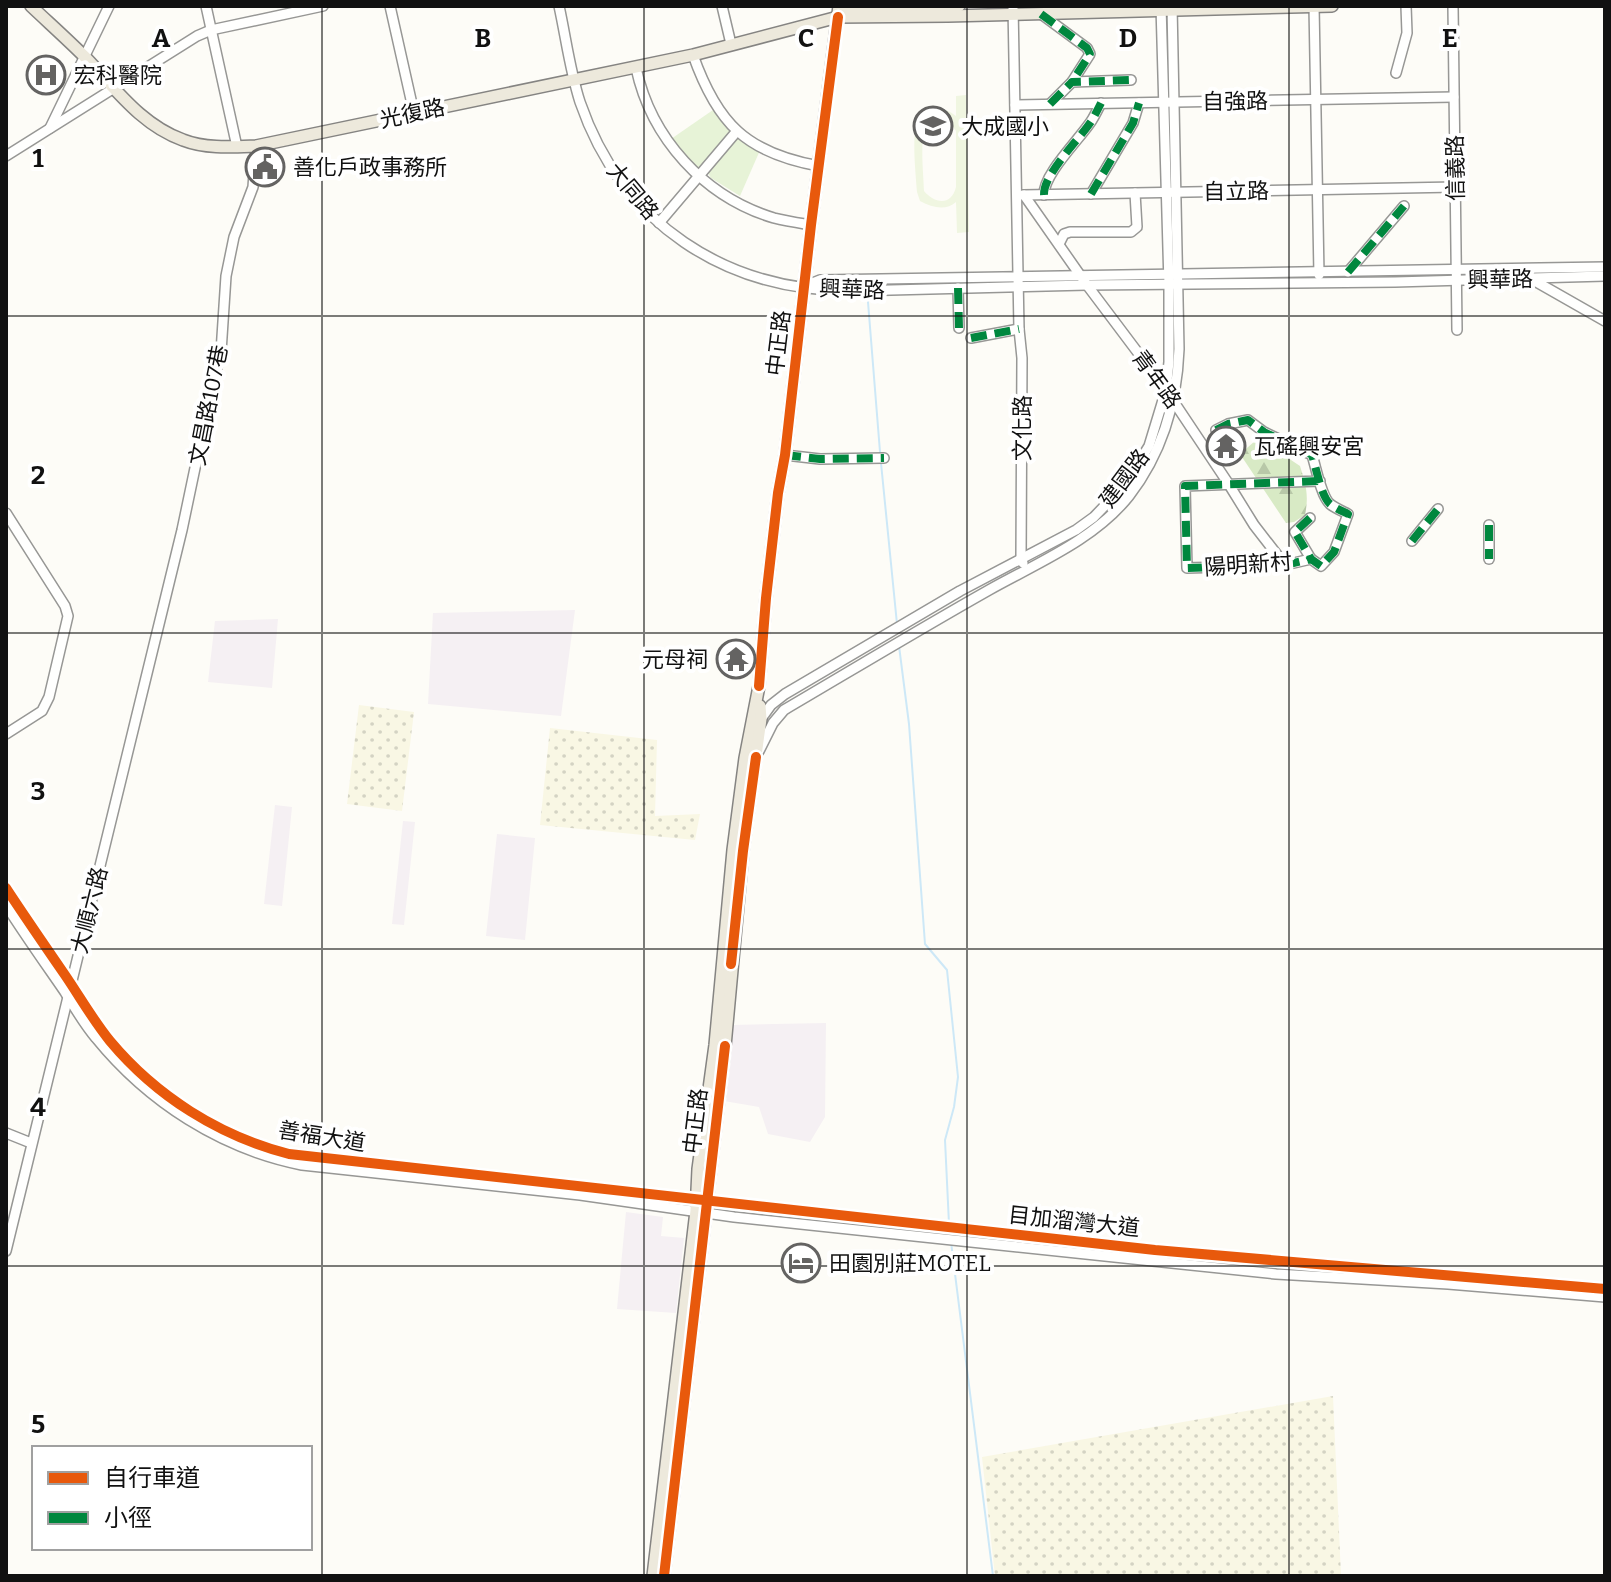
<svg xmlns="http://www.w3.org/2000/svg" width="1611" height="1582" font-family="Bitter,'Noto Sans TC',serif">
<style>
.industrial{fill:#f5f0f3}
.farmland{fill:url(#farmland-dots)}
.grass{fill:#e7f3d7}
.forest{fill:url(#forest-firs)}
.pitch{fill:#f0f6e1;fill-rule:evenodd}
.lines{fill:none;stroke-linecap:round;stroke-linejoin:round}
.stream{stroke:#cde8f7;stroke-width:2}
.minor-casing{stroke:#979795;stroke-width:12}
.major-casing{stroke:#858482;stroke-width:14}
.minor{stroke:#fffffe;stroke-width:9}
.major{stroke:#ede9dc;stroke-width:11}
.quiet{stroke:#00873e;stroke-width:8;stroke-dasharray:16 8;stroke-linecap:butt}
.cycleway-casing{stroke:#fff;stroke-width:15}
.cycleway{stroke:#e8590c;stroke-width:10}
.grid{fill:none;stroke:#111;stroke-width:2;stroke-opacity:0.55}
.labels{text-anchor:middle;stroke-width:8;stroke-linejoin:round;paint-order:stroke}
.poi-label{font-size:22px;fill:#111;stroke:#fff;text-anchor:start}
.street-label{font-size:22px;fill:#111;stroke:#fff}
.grid-label{font-size:26px;text-anchor:middle;font-weight:bold;fill:#111;stroke:#fff;stroke-width:8;stroke-linejoin:round;paint-order:stroke}
</style>
<defs>
<pattern id="farmland-dots" width="8" height="8" patternUnits="userSpaceOnUse" patternTransform="scale(2)"><rect width="8" height="8" fill="#f9f7e4"/><path d="M2 2h.1M6 6h.1" fill="none" stroke="#d4d3c3" stroke-width="1.8" stroke-linecap="round"/></pattern>
<pattern id="forest-firs" width="22" height="20" patternUnits="userSpaceOnUse" patternTransform="scale(2)"><rect width="22" height="20" fill="#d8eac5"/><path d="M5 1l3.5 6h-7zM16 11l3.5 6h-7z" fill="#b8c8a8"/></pattern>
</defs>
<rect width="100%" height="100%" fill="#fdfcf7"/>
<g class="industrial">
<polygon points="575,610 561,716 428,704 433,613"/>
<polygon points="278,619 272,688 208,682 215,621"/>
<polygon points="275,805 292,807 282,906 264,904"/>
<polygon points="403,821 415,822 404,925 392,924"/>
<polygon points="497,834 535,838 525,940 486,936"/>
<polygon points="826,1023 825,1117 810,1142 768,1134 759,1107 724,1101 732,1025"/>
<polygon points="626,1212 663,1217 661,1236 684,1238 676,1313 617,1309"/>
</g>
<g class="farmland">
<polygon points="359,705 414,712 402,811 347,804"/>
<polygon points="550,728 657,740 655,816 700,814 695,840 540,825"/>
<polygon points="1333,1396 1341,1576 995,1576 982,1457"/>
</g>
<g class="grass">
<polygon points="713,110 731,131 702,167 696,168 671,139"/>
<polygon points="739,135 761,148 740,196 711,178 708,173"/>
</g>
<path class="forest" d="M 1255,441 L 1261,447 L 1288,458 L 1300,466 C 1306,485 1309,495 1305,515 L 1294,522 L 1286,523 L 1240,454 Z"/>
<path class="pitch" d="M 966,95 L 969,232 L 957,233 L 956,202 C 946,211 933,208 920,201 L 917,192 C 916,176 911,133 918,120 C 920,115 926,110 933,109 C 942,107 949,111 956,116 L 956,96 ZM 941,117 L 948,120 L 956,131 L 956,187 C 951,207 934,203 924,191 C 924,176 918,130 929,121 C 933,117 936,118 941,117 Z"/>
<g class="lines">
<g class="stream">
<polyline points="868,302 880,452"/>
<polyline points="881,463 897,624"/>
<polyline points="899,646 909,724 925,944 947,970 958,1077 954,1107 945,1140 949,1224"/>
<polyline points="951,1242 993,1576"/>
</g>
<defs>
<g id="minor">
<polyline points="206,6 237,147"/>
<polyline points="390,6 414,113"/>
<path d="M 559,6 C 566,38 570,71 580,102 C 622,224 725,291 852,291 L 1087,285 L 1395,282 L 1605,276"/>
<polyline points="722,6 731,44"/>
<polyline points="1013,6 1019,329 1022,358 1021,560 1023,563"/>
<polyline points="1314,6 1319,275"/>
<polyline points="1453,6 1457,330"/>
<polyline points="1041,14 1087,48 1090,54 1072,82"/>
<path d="M 693,55 C 717,123 746,153 819,166"/>
<path d="M 636,68 C 651,138 704,197 774,218 C 786,221 799,223 811,225"/>
<polyline points="1396,73 1407,33 1406,6"/>
<polyline points="1050,104 1072,82 1131,80"/>
<polyline points="1015,105 1454,97"/>
<polyline points="50,128 109,6"/>
<polyline points="6,156 197,36 211,30 323,6"/>
<polyline points="1091,194 1133,123 1139,103"/>
<polyline points="1023,195 1456,187"/>
<polyline points="1024,195 1087,285 1166,390 1228,483 1254,525 1285,565"/>
<path d="M 1044,195 C 1043,174 1080,139 1092,120 C 1095,115 1098,109 1101,103"/>
<polyline points="659,223 737,131"/>
<polyline points="1059,244 1064,234 1070,232 1131,232 1137,227 1135,193"/>
<polyline points="1348,272 1404,206"/>
<polyline points="1533,280 1605,321"/>
<polyline points="805,286 820,280 1605,267"/>
<polyline points="958,288 959,328"/>
<polyline points="971,338 1019,329"/>
<path d="M 1216,430 L 1228,424 L 1248,420 L 1264,432 L 1312,455 C 1316,467 1321,496 1330,504 C 1335,508 1342,511 1348,514 L 1334,552 L 1321,566 L 1311,559 L 1285,565 L 1187,568 L 1185,486 L 1320,481"/>
<polyline points="785,455 820,459 884,458"/>
<polyline points="6,513 65,606 68,616 49,697 42,711 6,734"/>
<polyline points="1310,518 1295,532 1311,559"/>
<polyline points="1489,525 1489,559"/>
<polyline points="1412,541 1438,509"/>
<polyline points="761,719 771,705 785,694 960,591 1076,530 1094,517 1119,491 1131,475 1149,446 1166,390 1169,362 1169,284 1161,6"/>
<path d="M 759,751 L 773,723 L 784,710 C 852,670 920,629 989,590 C 1037,563 1094,540 1129,496 C 1162,453 1177,403 1179,349 L 1172,6"/>
<path d="M 6,888 C 25,917 45,946 65,975 C 80,997 93,1020 110,1041 C 156,1096 219,1136 289,1154 L 1155,1250 L 1605,1289"/>
<path d="M 6,905 C 25,935 45,963 65,992 C 75,1008 84,1024 96,1038 C 148,1102 221,1149 302,1165 L 580,1195 L 734,1217 L 1276,1274 L 1448,1284 L 1605,1297"/>
<polyline points="6,1133 31,1143"/>
<polyline points="6,1251 182,530 212,387 221,352 226,276 234,237 253,187 256,146"/>
</g>
<g id="major">
<path d="M 31,6 C 49,23 68,40 85,57 C 115,88 141,125 183,140 C 206,149 232,147 256,146 L 693,55 L 838,17 L 852,8 L 959,6"/>
<polyline points="838,17 948,16 1332,6"/>
<polyline points="653,1576 696,1211 698,1169 715,1045 733,850 745,758 759,686 766,598 778,493 785,455 811,225 839,6"/>
<polyline points="664,1576 725,1046 743,851 761,719 760,706"/>
</g>
</defs>
<use href="#minor" class="minor-casing"/>
<use href="#major" class="major-casing"/>
<use href="#minor" class="minor"/>
<use href="#major" class="major"/>
<g class="quiet">
<polyline points="1041,14 1087,48 1090,54 1072,82"/>
<polyline points="1050,104 1072,82 1131,80"/>
<polyline points="1091,194 1133,123 1139,103"/>
<path d="M 1044,195 C 1043,174 1080,139 1092,120 C 1095,115 1098,109 1101,103"/>
<polyline points="1348,272 1404,206"/>
<polyline points="958,288 959,328"/>
<polyline points="971,338 1019,329"/>
<path d="M 1216,430 L 1228,424 L 1248,420 L 1264,432 L 1312,455 C 1316,467 1321,496 1330,504 C 1335,508 1342,511 1348,514 L 1334,552 L 1321,566 L 1311,559 L 1285,565 L 1187,568 L 1185,486 L 1320,481"/>
<polyline points="785,455 820,459 884,458"/>
<polyline points="1310,518 1295,532 1311,559"/>
<polyline points="1489,525 1489,559"/>
<polyline points="1412,541 1438,509"/>
</g>
<defs>
<g id="cycleway">
<polyline points="759,686 766,598 778,493 785,455 811,225 838,17"/>
<path d="M 6,888 C 25,917 45,946 65,975 C 80,997 93,1020 110,1041 C 156,1096 219,1136 289,1154 L 1155,1250 L 1605,1289"/>
<polyline points="731,964 743,851 756,757"/>
<polyline points="664,1576 725,1046"/>
</g>
</defs>
<use href="#cycleway" class="cycleway-casing"/>
<use href="#cycleway" class="cycleway"/>
</g>
<path class="grid" d="M 322,6 L 322,1576M 644,6 L 644,1576M 967,6 L 967,1576M 1289,6 L 1289,1576M 6,316 L 1605,316M 6,633 L 1605,633M 6,949 L 1605,949M 6,1266 L 1605,1266"/>
<defs>
<symbol id="hospital-ring" viewBox="-11 -11 22 22"><circle r="9.5" fill="#fff" stroke="#646362" stroke-width="1.5"/><path d="M-5-5h3v3.5h4V-5h3V5h-3V1.5h-4V5h-3Z" fill="#646362"/></symbol>
<symbol id="school-ring" viewBox="-11 -11 22 22"><circle r="9.5" fill="#fff" stroke="#646362" stroke-width="1.5"/><path d="M0-5L7-2L0 1L-7-2ZM-4 1L0 2.5L4 1V4Q0 6-4 4Z" fill="#646362"/></symbol>
<symbol id="civic-ring" viewBox="-11 -11 22 22"><circle r="9.5" fill="#fff" stroke="#646362" stroke-width="1.5"/><path d="M-.6-6.5H3V-4.5H.6V-3L4-1V1h2V6H-6V1h2V-1L-.6-3ZM-1.2 2.5V6h2.4V2.5Z" fill="#646362"/></symbol>
<symbol id="temple-ring" viewBox="-11 -11 22 22"><circle r="9.5" fill="#fff" stroke="#646362" stroke-width="1.5"/><path d="M0-6L5-2H3V0L6.5 2.5H4V6H1.5V3h-3V6H-4V2.5H-6.5L-3 0V-2H-5Z" fill="#646362"/></symbol>
<symbol id="hotel-ring" viewBox="-11 -11 22 22"><circle r="9.5" fill="#fff" stroke="#646362" stroke-width="1.5"/><path d="M-6-4.5h1.5V1H6V5H4.5V3h-9V5H-6ZM-4 0a1.8 1.8 0 1 1 3.6 0ZM.5 0V-2.5h3Q6-2.5 6 0Z" fill="#646362"/></symbol>
</defs>
<g fill-rule="evenodd">
<use href="#hospital-ring" x="24" y="53" width="44" height="44"/>
<use href="#school-ring" x="911" y="104" width="44" height="44"/>
<use href="#civic-ring" x="243" y="145" width="44" height="44"/>
<use href="#temple-ring" x="1204" y="424" width="44" height="44"/>
<use href="#temple-ring" x="714" y="637" width="44" height="44"/>
<use href="#hotel-ring" x="779" y="1241" width="44" height="44"/>
</g>
<g class="labels">
<g class="poi-label">
<text x="74" y="83">宏科醫院</text>
<text x="961" y="134">大成國小</text>
<text x="293" y="175">善化戶政事務所</text>
<text x="1254" y="454">瓦磘興安宮</text>
<text x="708" y="667" text-anchor="end">元母祠</text>
<text x="829" y="1271">田園別莊MOTEL</text>
</g>
<g class="street-label">
<text transform="translate(1235 101) rotate(-1)" y="8">自強路</text>
<text transform="translate(412 113) rotate(-12)" y="8">光復路</text>
<text transform="translate(1455 168) rotate(-91)" y="8">信義路</text>
<text transform="translate(633 191) rotate(50)" y="8">大同路</text>
<text transform="translate(1236 191) rotate(-1)" y="8">自立路</text>
<text transform="translate(1500 279) rotate(-1)" y="8">興華路</text>
<text transform="translate(852 289) rotate(2)" y="8">興華路</text>
<text transform="translate(778 343) rotate(-83)" y="8">中正路</text>
<text transform="translate(1157 379) rotate(54)" y="8">青年路</text>
<text transform="translate(208 405) rotate(-79)" y="8">文昌路107巷</text>
<text transform="translate(1022 428) rotate(-90)" y="8">文化路</text>
<text transform="translate(1124 478) rotate(-53)" y="8">建國路</text>
<text transform="translate(1248 564) rotate(-4)" y="8">陽明新村</text>
<text transform="translate(89 910) rotate(-76)" y="8">大順六路</text>
<text transform="translate(695 1121) rotate(-83)" y="8">中正路</text>
<text transform="translate(322 1136) rotate(9)" y="8">善福大道</text>
<text transform="translate(1074 1221) rotate(6)" y="8">目加溜灣大道</text>
</g>
</g>
<g class="grid-label">
<text x="161" y="47">A</text>
<text x="483" y="47">B</text>
<text x="806" y="47">C</text>
<text x="1128" y="47">D</text>
<text x="1450" y="47">E</text>
<text x="38" y="167">1</text>
<text x="38" y="484">2</text>
<text x="38" y="800">3</text>
<text x="38" y="1116">4</text>
<text x="38" y="1433">5</text>
</g>
<rect width="1611" height="1582" fill="none" stroke="#111111" stroke-width="16"/>
<rect x="32" y="1446" width="280" height="104" fill="#ffffff" stroke="#a0a0a0" stroke-width="2"/>
<rect x="48" y="1472" width="40" height="12" fill="#e8590c" stroke="#a0a0a0" stroke-width="2"/>
<text x="104" y="1486" font-size="24" fill="#111111">自行車道</text>
<rect x="48" y="1512" width="40" height="12" fill="#00873e" stroke="#a0a0a0" stroke-width="2"/>
<text x="104" y="1526" font-size="24" fill="#111111">小徑</text>
</svg>
